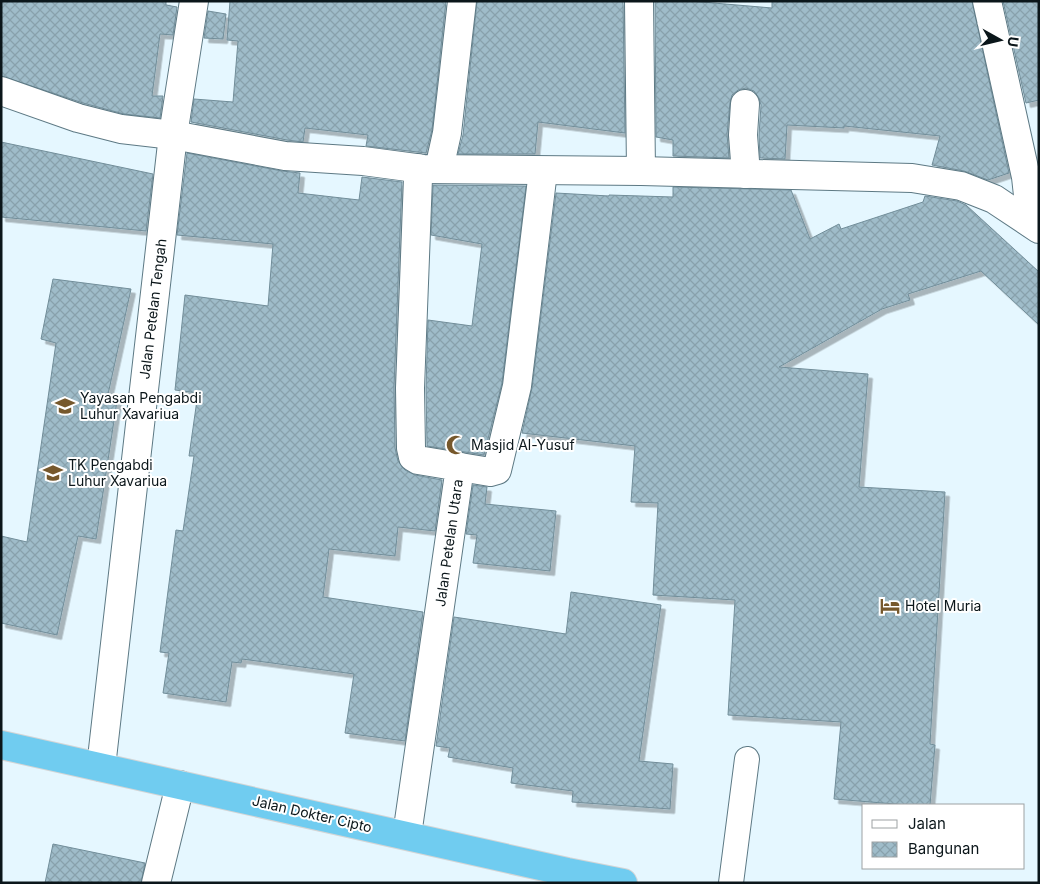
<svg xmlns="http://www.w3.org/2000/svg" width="1040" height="884" font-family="Inter,sans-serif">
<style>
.building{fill:url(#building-cross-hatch);stroke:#718d99;filter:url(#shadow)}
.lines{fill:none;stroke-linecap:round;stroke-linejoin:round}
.lane-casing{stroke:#5d7984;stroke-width:26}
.street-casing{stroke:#5d7984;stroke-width:30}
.highway-casing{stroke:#d3d5d6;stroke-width:30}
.lane{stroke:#fff;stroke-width:24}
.street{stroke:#fff;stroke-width:28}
.highway{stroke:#70ccf0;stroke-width:28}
.labels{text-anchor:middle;stroke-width:4;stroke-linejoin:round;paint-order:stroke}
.street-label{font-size:14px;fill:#0b161a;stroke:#fff}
.poi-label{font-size:14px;fill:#0b161a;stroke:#fff;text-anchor:start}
</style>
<defs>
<pattern id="building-cross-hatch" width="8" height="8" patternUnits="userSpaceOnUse" patternTransform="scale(1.25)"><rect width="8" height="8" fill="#9fbcc9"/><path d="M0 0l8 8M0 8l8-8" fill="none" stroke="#88a1ac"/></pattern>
<filter id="shadow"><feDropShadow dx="4.5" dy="4.5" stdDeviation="0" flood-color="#0004"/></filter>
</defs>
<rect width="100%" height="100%" fill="#e5f7ff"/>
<g class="building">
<polygon points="1,1 166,1 166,5 177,7 173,35 160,34 152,96 163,96 160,118 124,114 83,103 1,76"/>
<polygon points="230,1 446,1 432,130 426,153 366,146 368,135 305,128 303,142 287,140 191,122 194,99 233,102 238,41 227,40"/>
<polygon points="477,1 623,1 625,133 538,122 535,154 458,154 463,135"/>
<polygon points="655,1 690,1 772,8 772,1 972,1 1009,173 988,180 964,171 932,165 940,136 844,126 844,128 787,125 785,159 760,158 759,135 761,105 759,98 754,91 746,88 738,90 732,95 730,103 727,134 729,158 673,156 673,140 656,137"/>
<polygon points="1003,1 1039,1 1039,100 1026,103"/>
<polygon points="208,11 226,14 223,39 204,38"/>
<polygon points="1,142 153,174 146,231 1,217"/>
<polygon points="187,153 282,171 300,173 298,193 359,200 362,177 402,182 394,387 395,448 398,461 405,470 415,475 442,480 435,531 398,527 395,556 329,549 323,597 423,612 405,741 345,733 354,674 242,659 241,663 232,662 226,702 163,693 169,653 160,652 176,530 183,531 194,456 189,456 198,393 175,390 185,295 268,306 273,244 177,235"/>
<polygon points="433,185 526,186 502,383 484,455 427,446 426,388 428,320 472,326 482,244 431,235"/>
<polygon points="673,187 791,190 810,239 839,224 841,229 923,202 925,196 957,201 966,205 1039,272 1039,325 981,271 908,294 910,300 882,309 779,367 868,374 859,487 945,492 930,744 935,745 930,805 907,805 834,799 841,722 728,715 735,600 653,595 658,503 631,502 635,446 522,433 532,388 556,193 609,196 609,195 673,197"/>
<polygon points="53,279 131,289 107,399 117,401 96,539 78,536 57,635 1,623 1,536 27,542 56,343 41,339"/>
<polygon points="473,485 487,487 485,504 556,511 550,571 473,563 477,535 466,534"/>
<polygon points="571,592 661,605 639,761 673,764 670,809 572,802 573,791 511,783 513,768 448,757 450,748 436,746 454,617 566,634"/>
<polygon points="53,844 145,863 141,883 45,883"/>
</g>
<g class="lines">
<defs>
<polyline id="lane" points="731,883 747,759"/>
<g id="street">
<polyline points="639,1 641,171"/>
<polyline points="987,1 1026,177 1031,223"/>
<polyline points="1,91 78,118 121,129 173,135 285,156 363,161 423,169 641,171 912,178 961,186 994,199 1039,229"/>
<polyline points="745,104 743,135 746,174"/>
<polyline points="439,169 447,133 462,1"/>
<polyline points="460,467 490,472 497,470 517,386 543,171"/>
<polyline points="101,767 173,135 194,1"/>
<polyline points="407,835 460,467 418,460 413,457 411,448 410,388 418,178 417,168"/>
<polyline points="156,883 180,785"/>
</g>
<polyline id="highway" points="1,745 567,872 623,883"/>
</defs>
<use href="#lane" class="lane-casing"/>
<use href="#street" class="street-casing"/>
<use href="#highway" class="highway-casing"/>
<use href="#lane" class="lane"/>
<use href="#street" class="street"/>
<use href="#highway" class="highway"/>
</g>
<defs>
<symbol id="school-bare" viewBox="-9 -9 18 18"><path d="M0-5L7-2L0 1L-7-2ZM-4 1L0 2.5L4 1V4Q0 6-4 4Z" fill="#76582c" stroke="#fff" stroke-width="2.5" paint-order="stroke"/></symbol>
<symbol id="mosque-bare" viewBox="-9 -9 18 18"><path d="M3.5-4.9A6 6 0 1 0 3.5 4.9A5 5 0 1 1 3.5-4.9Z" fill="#76582c" stroke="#fff" stroke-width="2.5" paint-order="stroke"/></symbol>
<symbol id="hotel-bare" viewBox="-9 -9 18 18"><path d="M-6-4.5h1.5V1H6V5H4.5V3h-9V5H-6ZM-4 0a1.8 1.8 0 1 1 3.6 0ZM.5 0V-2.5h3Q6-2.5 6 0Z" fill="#76582c" stroke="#fff" stroke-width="2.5" paint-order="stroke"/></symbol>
</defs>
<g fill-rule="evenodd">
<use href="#school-bare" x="51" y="392" width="28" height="28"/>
<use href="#mosque-bare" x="442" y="431" width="28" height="28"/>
<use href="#school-bare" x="39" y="459" width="28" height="28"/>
<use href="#hotel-bare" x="876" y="592" width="28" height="28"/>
</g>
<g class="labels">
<g class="street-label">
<text transform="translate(153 309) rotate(-83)" y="5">Jalan Petelan Tengah</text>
<text transform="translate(449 543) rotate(-82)" y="5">Jalan Petelan Utara</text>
<text transform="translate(312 814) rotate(13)" y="5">Jalan Dokter Cipto</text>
</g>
<g class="poi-label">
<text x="80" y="403">Yayasan Pengabdi<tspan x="80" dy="16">Luhur Xavariua</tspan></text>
<text x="471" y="450">Masjid Al-Yusuf</text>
<text x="68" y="470">TK Pengabdi<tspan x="68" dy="16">Luhur Xavariua</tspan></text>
<text x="905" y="611">Hotel Muria</text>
</g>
</g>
<rect width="1040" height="884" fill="none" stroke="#0b161a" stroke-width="5"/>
<rect x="862" y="804" width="162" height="65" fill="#ffffff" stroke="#9da2a3"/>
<rect x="872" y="820" width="25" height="8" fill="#ffffff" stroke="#9da2a3"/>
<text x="908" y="829" font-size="15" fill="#0b161a">Jalan</text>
<rect x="872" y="842" width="25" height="15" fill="url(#building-cross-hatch)" stroke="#9da2a3"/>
<text x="908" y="854" font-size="15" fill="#0b161a">Bangunan</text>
<g transform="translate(1000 40) rotate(98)" stroke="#ffffff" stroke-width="4" paint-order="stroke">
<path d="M0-4L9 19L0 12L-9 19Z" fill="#0b161a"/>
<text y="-8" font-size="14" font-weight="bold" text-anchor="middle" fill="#0b161a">U</text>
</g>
</svg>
